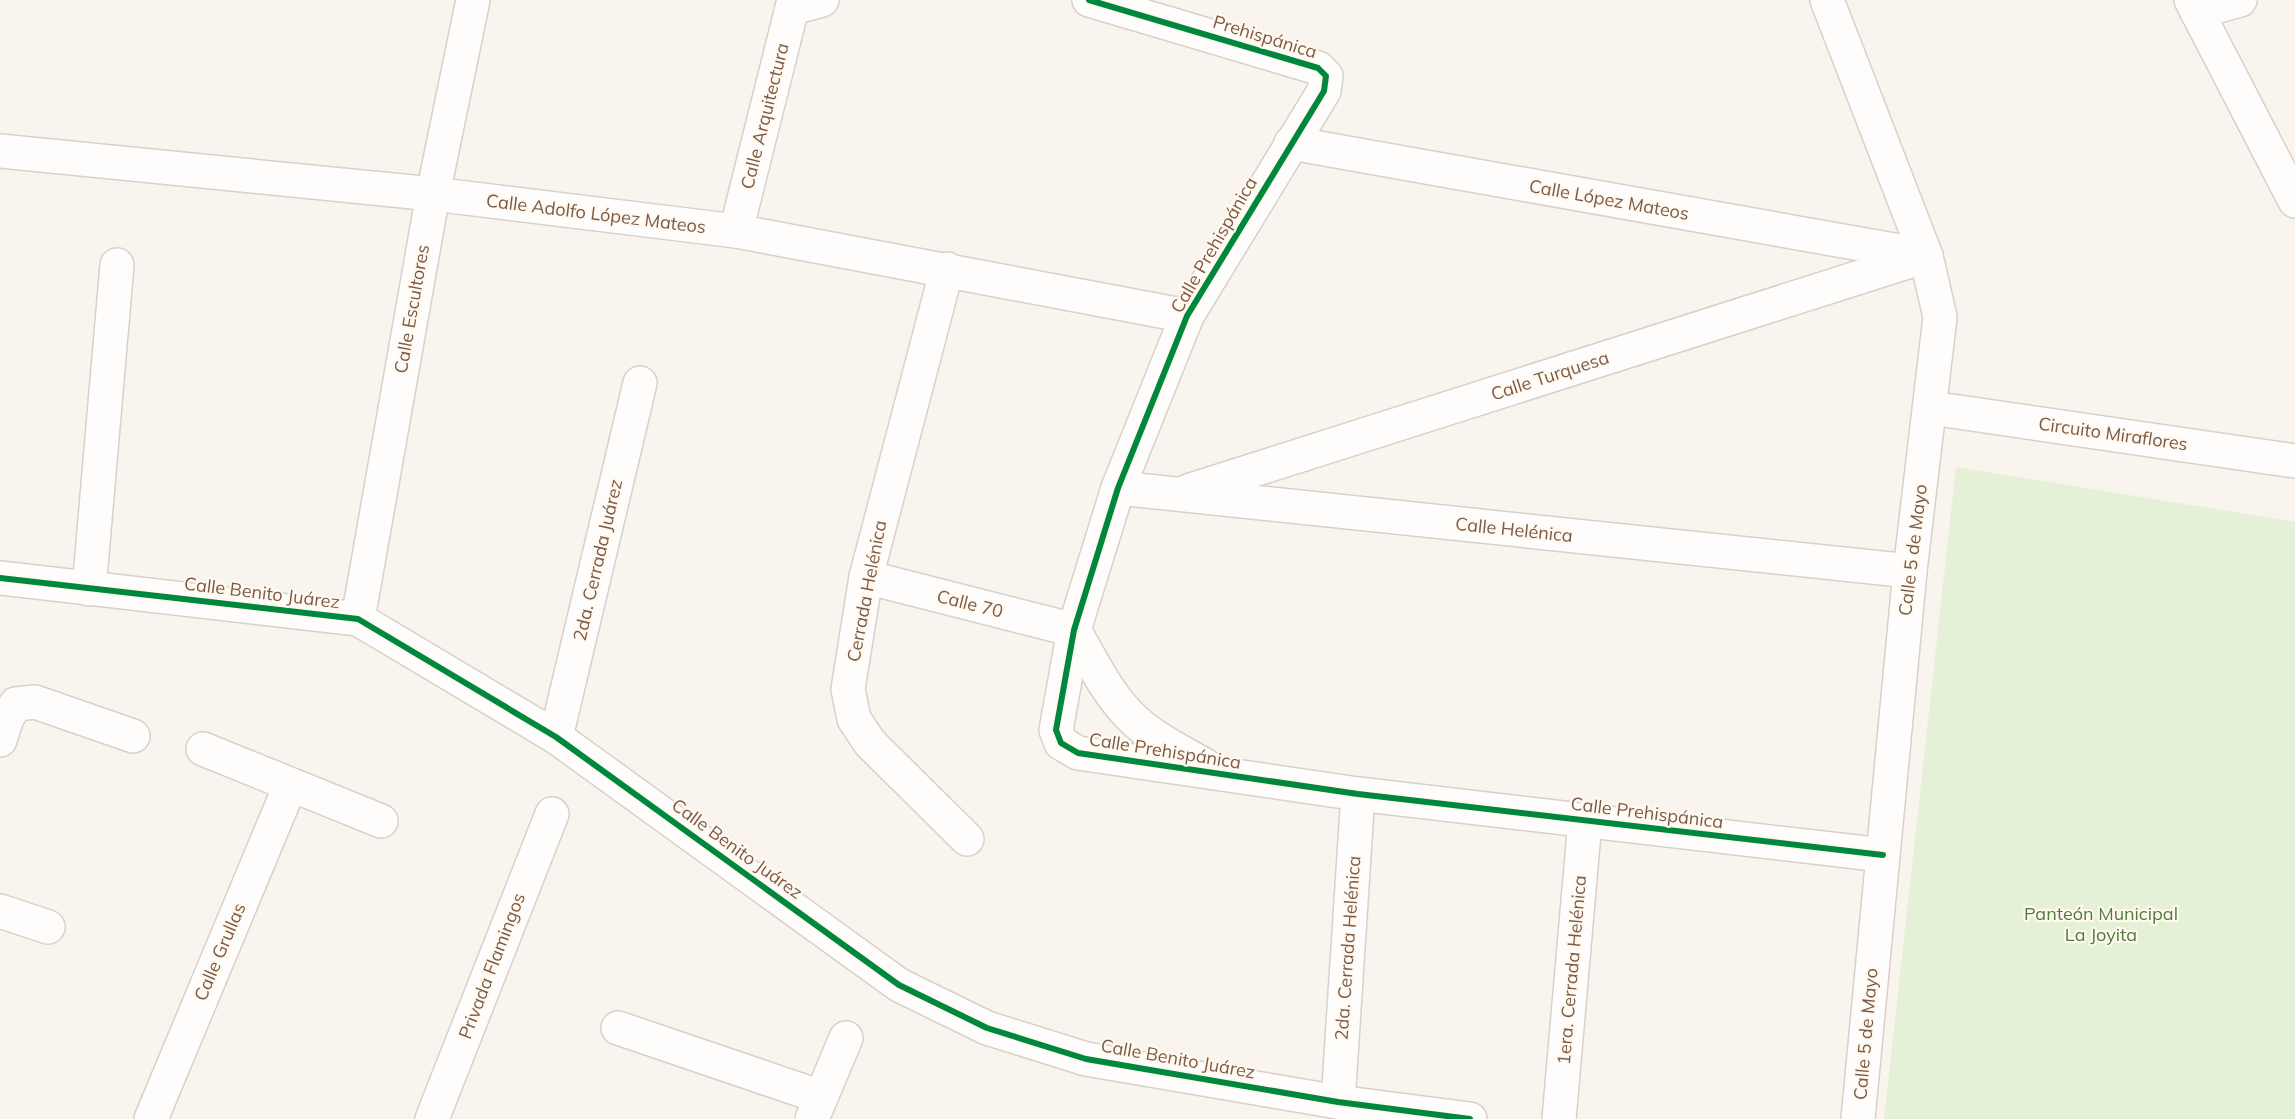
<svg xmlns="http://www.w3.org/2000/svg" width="2295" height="1119" font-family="Mulish,sans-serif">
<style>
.green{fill:#e5f1d6}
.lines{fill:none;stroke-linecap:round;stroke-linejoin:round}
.street-casing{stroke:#d8d1cb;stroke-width:36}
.secondary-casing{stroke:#d9d0c9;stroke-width:36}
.street{stroke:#fefdfc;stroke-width:33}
.secondary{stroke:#fefdfc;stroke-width:33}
.cycleway-casing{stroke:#fff9f0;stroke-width:10}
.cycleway{stroke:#00873e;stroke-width:6}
.labels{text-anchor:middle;stroke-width:4.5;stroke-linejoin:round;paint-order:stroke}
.street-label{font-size:18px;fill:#7b5a48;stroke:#fff9f0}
.park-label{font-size:18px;fill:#507c3c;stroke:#fff9f0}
</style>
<rect width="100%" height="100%" fill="#f9f4ed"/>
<polygon class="green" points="1956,467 2295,522 2295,1119 1884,1119"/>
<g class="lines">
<defs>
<g id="street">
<polyline points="1089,0 1318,68 1326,76 1324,91 1187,316 1118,488 1074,630 1056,730 1061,743 1078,753 1358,794 1883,855"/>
<polyline points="1827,0 1926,256 1940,317 1910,571 1858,1119"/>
<polyline points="792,8 822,0"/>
<polyline points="2197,12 2240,0"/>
<polyline points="1291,143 1922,255"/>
<polyline points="0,151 433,194 736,231 1187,316"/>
<polyline points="736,231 794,0"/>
<polyline points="947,269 866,577 848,689 854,719 870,743 967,839"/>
<polyline points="1931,408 2295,461"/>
<polyline points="1118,488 1910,571"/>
<polyline points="1188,491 1926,256"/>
<path d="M 866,577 L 1074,630 C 1091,659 1105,690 1129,715 C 1150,737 1180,751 1206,766"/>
<polyline points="89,589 117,265"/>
<polyline points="358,619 433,194 473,0"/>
<polyline points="556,737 640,383"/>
<polyline points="0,740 7,718 16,704 35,702 133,736"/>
<polyline points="203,749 381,821"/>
<polyline points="0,911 48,927"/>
<polyline points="618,1028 821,1097"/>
<polyline points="1338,1102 1358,794"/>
<polyline points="151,1119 290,786"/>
<polyline points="432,1119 552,814"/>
<polyline points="812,1119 846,1038"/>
<polyline points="1559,1119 1585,821"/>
</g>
<g id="secondary">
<polyline points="2191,0 2295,201"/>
<polyline points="0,578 358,619 556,737 899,985 987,1028 1086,1059 1338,1102 1470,1119"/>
</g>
</defs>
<use href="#street" class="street-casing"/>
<use href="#secondary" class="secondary-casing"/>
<use href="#street" class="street"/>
<use href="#secondary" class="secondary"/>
<defs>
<g id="cycleway">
<polyline points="1089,0 1318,68 1326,76 1324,91 1187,316 1118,488 1074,630 1056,730 1061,743 1078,753 1358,794 1883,855"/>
<polyline points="0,578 358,619 556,737 899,985 987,1028 1086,1059 1338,1102 1470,1119"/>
</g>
</defs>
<use href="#cycleway" class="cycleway-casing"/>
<use href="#cycleway" class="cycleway"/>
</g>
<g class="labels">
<g class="street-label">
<text transform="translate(1265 37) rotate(17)" y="6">Prehispánica</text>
<text transform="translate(765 116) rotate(-76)" y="6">Calle Arquitectura</text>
<text transform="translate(1609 200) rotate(10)" y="6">Calle López Mateos</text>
<text transform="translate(596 214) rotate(7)" y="6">Calle Adolfo López Mateos</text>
<text transform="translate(1214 245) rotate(-60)" y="6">Calle Prehispánica</text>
<text transform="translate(412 309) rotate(-80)" y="6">Calle Escultores</text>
<text transform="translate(1550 376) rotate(-18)" y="6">Calle Turquesa</text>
<text transform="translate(2113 434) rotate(8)" y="6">Circuito Miraflores</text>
<text transform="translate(1514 530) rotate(6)" y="6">Calle Helénica</text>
<text transform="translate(1913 550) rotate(-83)" y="6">Calle 5 de Mayo</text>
<text transform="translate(598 560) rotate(-77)" y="6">2da. Cerrada Juárez</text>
<text transform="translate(867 591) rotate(-79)" y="6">Cerrada Helénica</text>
<text transform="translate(262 593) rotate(7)" y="6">Calle Benito Juárez</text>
<text transform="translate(970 604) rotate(14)" y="6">Calle 70</text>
<text transform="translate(1165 751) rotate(9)" y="6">Calle Prehispánica</text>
<text transform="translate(1647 813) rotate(7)" y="6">Calle Prehispánica</text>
<text transform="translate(737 849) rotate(36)" y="6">Calle Benito Juárez</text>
<text transform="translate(1348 948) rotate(-86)" y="6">2da. Cerrada Helénica</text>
<text transform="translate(220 952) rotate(-67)" y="6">Calle Grullas</text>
<text transform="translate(492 966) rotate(-69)" y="6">Privada Flamingos</text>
<text transform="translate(1572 970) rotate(-85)" y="6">1era. Cerrada Helénica</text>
<text transform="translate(1866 1034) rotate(-85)" y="6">Calle 5 de Mayo</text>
<text transform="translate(1178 1059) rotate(10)" y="6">Calle Benito Juárez</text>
</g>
<g class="park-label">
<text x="2101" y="920">Panteón Municipal<tspan x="2101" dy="21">La Joyita</tspan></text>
</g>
</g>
</svg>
